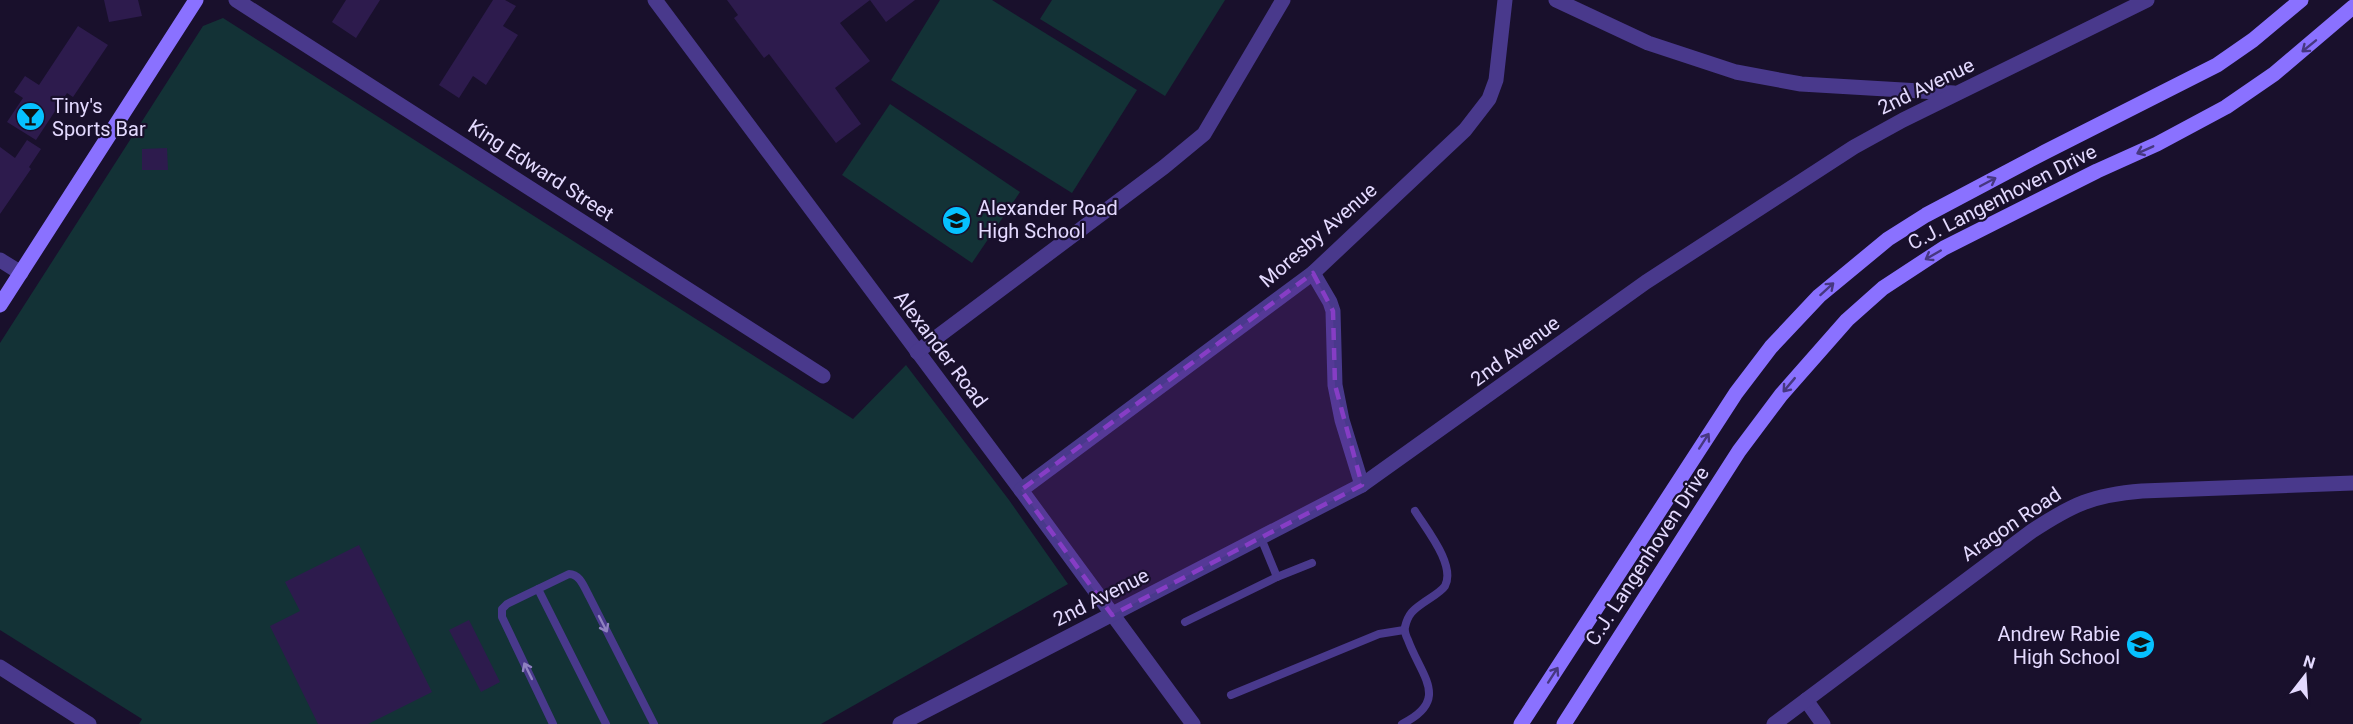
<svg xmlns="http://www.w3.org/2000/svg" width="2353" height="724" font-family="Roboto,sans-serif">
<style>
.green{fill:#133236}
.building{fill:#2d1b4d}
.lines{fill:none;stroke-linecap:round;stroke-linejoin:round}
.lane{stroke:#49398c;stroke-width:8}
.street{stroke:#49398c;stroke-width:15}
.secondary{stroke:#8a71ff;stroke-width:15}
.oneway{stroke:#463780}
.oneway2{stroke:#8f81c0}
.marked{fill:#863dc5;fill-opacity:0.2;stroke:#863dc5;stroke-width:4.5;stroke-dasharray:12 8;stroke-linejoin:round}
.labels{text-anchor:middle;stroke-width:4.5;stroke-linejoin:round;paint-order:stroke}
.street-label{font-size:20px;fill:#e4daff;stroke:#19102c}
.poi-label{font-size:20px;fill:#e4daff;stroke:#19102c;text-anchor:start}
</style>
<rect width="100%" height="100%" fill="#19102c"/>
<g class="green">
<polygon points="940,0 992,0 1137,90 1072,193 891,80"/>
<polygon points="1052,0 1225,0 1165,96 1040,19"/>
<polygon points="223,18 853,419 906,365 1009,500 1068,584 821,724 139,724 142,719 0,630 0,343 203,26"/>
<polygon points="890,104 1020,192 972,263 842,175"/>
</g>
<g class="building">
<polygon points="104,0 138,0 142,16 109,22"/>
<polygon points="346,0 380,0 356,38 332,22"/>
<polygon points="493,0 505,0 516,6 503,26 518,35 486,85 473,76 459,98 439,85"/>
<polygon points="727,0 870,0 840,23 870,61 835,88 861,124 836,143 769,54 764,58 734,18 738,15"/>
<polygon points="870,0 915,0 886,22"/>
<polygon points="78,26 108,45 73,97 67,93 36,140 7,122 23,98 14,92 25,76 39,85"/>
<polygon points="27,140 41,149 29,167 31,169 0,214 0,147 15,158"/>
<polygon points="167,148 168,170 142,170 142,149"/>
<polygon points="359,545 432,692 368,724 318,724 270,626 300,611 285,582"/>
<polygon points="469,620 500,682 481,692 449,630"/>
</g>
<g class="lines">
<g class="lane">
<polyline points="1261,538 1277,577"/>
<polyline points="538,589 606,724"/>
<polyline points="1185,622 1277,577 1312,563"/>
<polyline points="1231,695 1379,634 1404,630"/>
<path d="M 553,724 L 502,617 L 502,609 L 507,604 L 569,574 C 580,574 584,587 589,596 L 654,724"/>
<path d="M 1402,724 C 1451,700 1421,676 1408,640 C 1406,636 1404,632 1405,627 C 1408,614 1413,610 1423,603 C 1430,598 1441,592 1445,586 C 1456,565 1426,529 1415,511"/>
</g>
<g class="street">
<polyline points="236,0 823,376"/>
<polyline points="655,0 1021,490 1193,724"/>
<polyline points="1556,0 1648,43 1736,72 1801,84 1954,93"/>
<polyline points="0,260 21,273"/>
<polyline points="1313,273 1330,302 1333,311 1335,385 1342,420 1362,485"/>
<polyline points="917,352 1164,167 1204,134 1283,0"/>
<polyline points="1021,490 1313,273 1465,130 1489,99 1496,80 1505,0"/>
<polyline points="0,667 89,724"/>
<polyline points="1806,700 1823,724"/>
<polyline points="900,724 1362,485 1646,282 1854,147 1903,120 2147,0"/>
<path d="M 1774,724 L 2032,531 C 2073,504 2093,495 2142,491 L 2353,483"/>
</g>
<g class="secondary">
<polyline points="0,305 196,0"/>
<polyline points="1521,724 1736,393 1771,347 1819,296 1888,239 1926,215 2045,152 2217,65 2253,40 2301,0"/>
<polyline points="1564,724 1739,451 1781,395 1847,320 1883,288 1944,248 2097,171 2157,144 2226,107 2274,74 2353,7"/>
</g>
</g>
<defs><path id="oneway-shaft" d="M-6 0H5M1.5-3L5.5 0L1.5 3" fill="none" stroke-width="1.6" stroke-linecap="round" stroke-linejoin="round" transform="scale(1.5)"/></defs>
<g class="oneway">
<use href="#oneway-shaft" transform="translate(2309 46) rotate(141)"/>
<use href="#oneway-shaft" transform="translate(2145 150) rotate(156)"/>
<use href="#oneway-shaft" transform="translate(1988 182) rotate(-28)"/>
<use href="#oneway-shaft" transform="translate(1933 255) rotate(150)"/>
<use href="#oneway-shaft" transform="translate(1827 289) rotate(-42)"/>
<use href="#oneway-shaft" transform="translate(1789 385) rotate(130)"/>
<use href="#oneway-shaft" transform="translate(1704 441) rotate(-57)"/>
<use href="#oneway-shaft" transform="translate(1553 675) rotate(-57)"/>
</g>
<g class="oneway2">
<use href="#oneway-shaft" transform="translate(603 624) rotate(63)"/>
<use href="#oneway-shaft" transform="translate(528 671) rotate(-116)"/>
</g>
<path class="marked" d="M 1313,273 L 1333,311 L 1335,385 L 1362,485 L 1112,615 L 1021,490 Z"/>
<defs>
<symbol id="bar-disc" viewBox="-11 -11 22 22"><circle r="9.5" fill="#06c1ff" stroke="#19102c"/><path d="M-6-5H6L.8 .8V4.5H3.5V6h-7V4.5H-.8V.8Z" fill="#111"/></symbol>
<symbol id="school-disc" viewBox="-11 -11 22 22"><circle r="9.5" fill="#06c1ff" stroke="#19102c"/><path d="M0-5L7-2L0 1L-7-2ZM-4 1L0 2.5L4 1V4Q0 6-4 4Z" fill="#111"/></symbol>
</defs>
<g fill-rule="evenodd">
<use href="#bar-disc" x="14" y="100" width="33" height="33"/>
<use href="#school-disc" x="940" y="204" width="33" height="33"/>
<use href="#school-disc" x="2124" y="628" width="33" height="33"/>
</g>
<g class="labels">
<g class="street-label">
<text transform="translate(1926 86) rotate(-26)" y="7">2nd Avenue</text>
<text transform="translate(541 170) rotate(33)" y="7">King Edward Street</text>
<text transform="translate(2002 197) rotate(-27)" y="7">C.J. Langenhoven Drive</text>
<text transform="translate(1318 235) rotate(-41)" y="7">Moresby Avenue</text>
<text transform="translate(941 349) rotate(53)" y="7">Alexander Road</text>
<text transform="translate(1515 351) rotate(-36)" y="7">2nd Avenue</text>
<text transform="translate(2011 524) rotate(-34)" y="7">Aragon Road</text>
<text transform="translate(1647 556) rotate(-57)" y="7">C.J. Langenhoven Drive</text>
<text transform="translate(1101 597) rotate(-27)" y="7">2nd Avenue</text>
</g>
<g class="poi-label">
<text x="52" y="113">Tiny's<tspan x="52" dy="23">Sports Bar</tspan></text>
<text x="978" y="215">Alexander Road<tspan x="978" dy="23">High School</tspan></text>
<text x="2120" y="641" text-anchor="end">Andrew Rabie<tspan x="2120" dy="23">High School</tspan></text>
</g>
</g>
<g transform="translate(2305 676) rotate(17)" stroke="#19102c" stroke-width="4.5" paint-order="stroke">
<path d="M0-4.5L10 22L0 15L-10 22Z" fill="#e4daff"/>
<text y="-9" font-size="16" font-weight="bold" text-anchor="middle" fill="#e4daff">N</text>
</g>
</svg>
